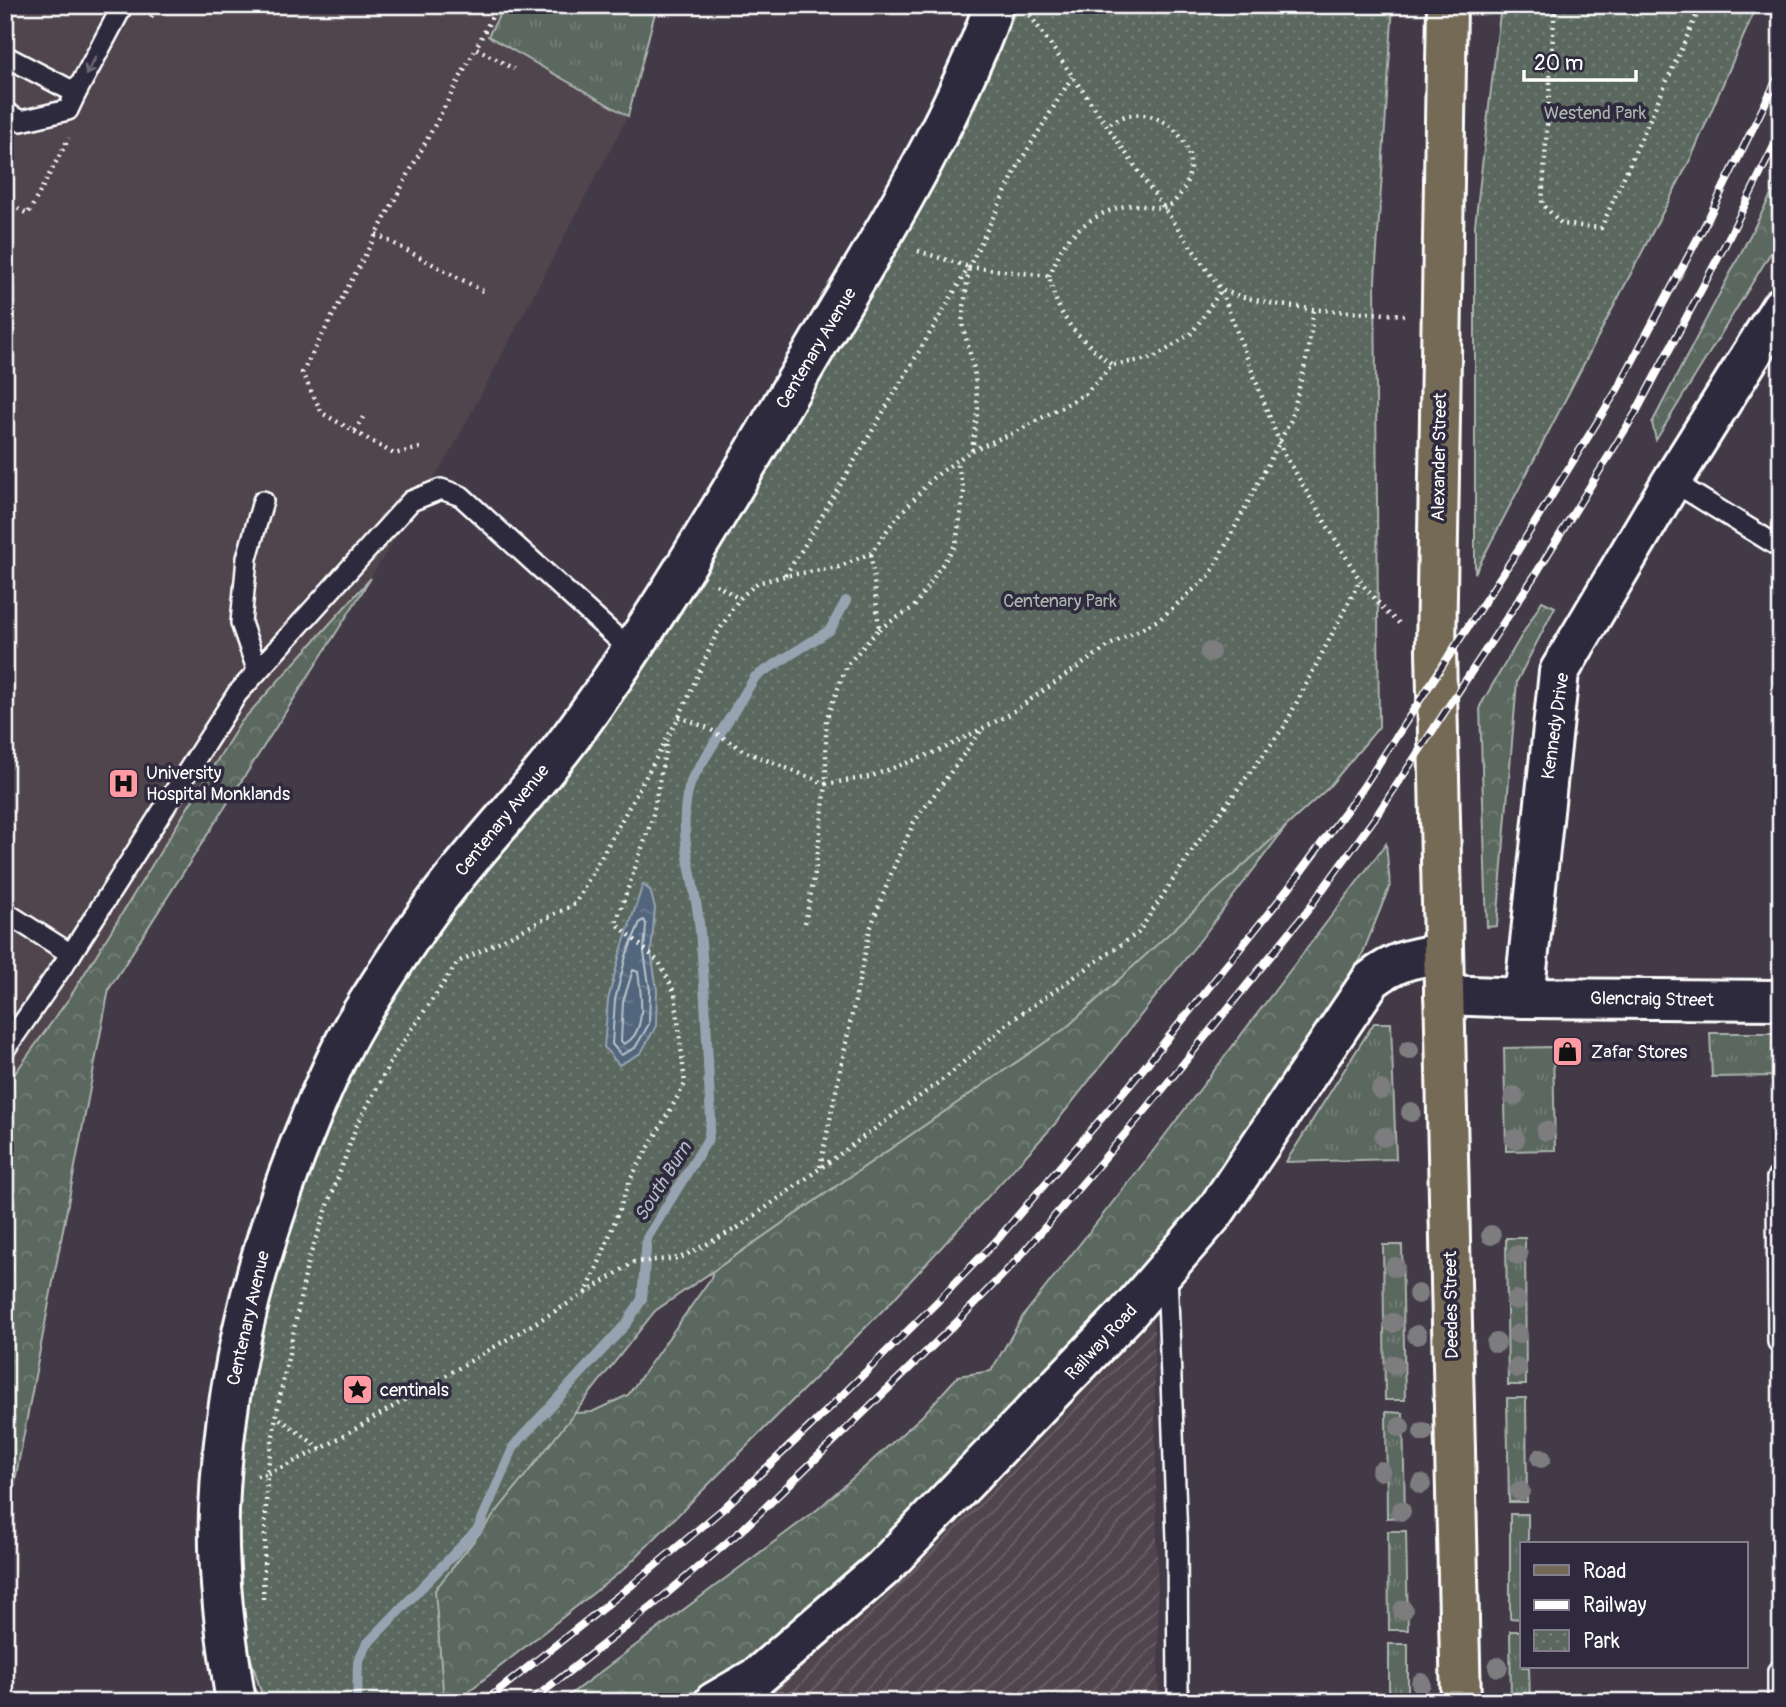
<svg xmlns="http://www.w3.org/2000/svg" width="1786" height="1707" font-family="Pangolin,sans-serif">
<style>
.built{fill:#51454e}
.industrial{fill:url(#industrial-furrows)}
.grass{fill:url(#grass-tufts);stroke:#acb4af;stroke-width:2}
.forest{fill:url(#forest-crowns);stroke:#acb4af;stroke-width:2}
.park{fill:url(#park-dots);stroke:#acb4af;stroke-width:2}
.water{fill:url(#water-ripples);stroke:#97a3b0;stroke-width:2}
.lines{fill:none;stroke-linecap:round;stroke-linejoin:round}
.shore{stroke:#b9c2cb;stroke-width:2}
.stream{stroke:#97a3b0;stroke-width:10}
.lane-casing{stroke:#fff;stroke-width:24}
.street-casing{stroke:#fff;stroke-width:44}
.primary-casing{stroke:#fff;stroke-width:44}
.path{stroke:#fff;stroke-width:4.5;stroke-dasharray:2 5;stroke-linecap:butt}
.lane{stroke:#2f2a3d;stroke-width:19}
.street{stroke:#2f2a3d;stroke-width:38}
.primary{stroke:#756a55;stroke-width:38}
.rail-casing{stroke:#fff;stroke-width:8}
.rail{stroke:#2f2a3d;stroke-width:5;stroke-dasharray:16;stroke-linecap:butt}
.tree{fill:#7d7d80}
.oneway{stroke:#6d6a77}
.labels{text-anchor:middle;stroke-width:7;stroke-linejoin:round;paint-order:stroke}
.park-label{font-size:18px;fill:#acb4af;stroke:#2f2a3d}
.street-label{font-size:18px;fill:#fff;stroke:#2f2a3d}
.poi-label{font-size:18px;fill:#fff;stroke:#2f2a3d;text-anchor:start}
.water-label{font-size:19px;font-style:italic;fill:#b1bac4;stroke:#2f2a3d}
</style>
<defs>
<pattern id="industrial-furrows" width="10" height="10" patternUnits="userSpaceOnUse" patternTransform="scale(1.75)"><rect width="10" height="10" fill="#51454e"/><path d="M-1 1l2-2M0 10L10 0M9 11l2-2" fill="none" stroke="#6b6169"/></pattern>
<pattern id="grass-tufts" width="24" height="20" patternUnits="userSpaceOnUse" patternTransform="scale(1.75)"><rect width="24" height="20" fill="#5a685f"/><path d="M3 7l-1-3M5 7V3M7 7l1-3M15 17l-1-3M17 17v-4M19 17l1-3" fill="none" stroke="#737f77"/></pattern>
<pattern id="forest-crowns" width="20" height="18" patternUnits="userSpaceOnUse" patternTransform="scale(1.75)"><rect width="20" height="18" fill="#5a685f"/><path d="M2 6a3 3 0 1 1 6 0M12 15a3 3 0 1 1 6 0" fill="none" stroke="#737f77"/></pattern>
<pattern id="park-dots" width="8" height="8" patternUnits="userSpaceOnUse" patternTransform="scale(1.75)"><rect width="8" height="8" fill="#5a685f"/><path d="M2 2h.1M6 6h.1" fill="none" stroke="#737f77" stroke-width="1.8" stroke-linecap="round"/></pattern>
<pattern id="water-ripples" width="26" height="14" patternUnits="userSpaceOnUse" patternTransform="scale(1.75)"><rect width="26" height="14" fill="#51667c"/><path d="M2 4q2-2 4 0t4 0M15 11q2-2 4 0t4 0" fill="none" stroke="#6b7d90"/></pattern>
</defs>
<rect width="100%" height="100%" fill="#433a47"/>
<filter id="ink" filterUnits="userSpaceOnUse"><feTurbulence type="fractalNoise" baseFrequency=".0143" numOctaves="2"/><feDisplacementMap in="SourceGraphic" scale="14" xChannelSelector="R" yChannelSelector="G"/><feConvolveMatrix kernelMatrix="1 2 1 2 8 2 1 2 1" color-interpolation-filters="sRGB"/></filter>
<g filter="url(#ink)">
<polygon class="built" points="5,5 657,5 628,116 451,451 109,989 5,1274"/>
<polygon class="industrial" points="1146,1264 1154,1332 1159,1702 679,1702 764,1648"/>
<g class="grass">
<polygon points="505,5 657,5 628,116 488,36"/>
<polygon points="1374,1023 1391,1023 1396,1159 1286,1162"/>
<polygon points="1710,1033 1781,1033 1781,1076 1712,1077"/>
<polygon points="1553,1047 1555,1150 1506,1151 1504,1048"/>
<polygon points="1506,1238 1525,1238 1526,1385 1508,1385"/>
<polygon points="1383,1245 1402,1245 1405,1400 1385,1400"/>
<polygon points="1507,1398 1526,1398 1527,1502 1509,1502"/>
<polygon points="1386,1412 1403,1413 1405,1517 1387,1518"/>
<polygon points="1510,1514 1528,1514 1528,1544 1522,1544 1522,1619 1510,1618"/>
<polygon points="1388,1531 1406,1531 1408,1630 1389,1630"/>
<polygon points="1510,1631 1522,1631 1522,1667 1529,1667 1530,1702 1511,1702"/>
<rect x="1389" y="1644" width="19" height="58"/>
</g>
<g class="forest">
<polygon points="1781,176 1781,236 1656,440 1652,423"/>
<polygon points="371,578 109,989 5,1533 5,1269 10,1255 5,1251 5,1087 70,997 241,722"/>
<polygon points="1542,601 1555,607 1517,681 1497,926 1487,927 1480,706"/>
<polygon points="1332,766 1201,939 1054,1125 889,1304 624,1569 455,1702 442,1702 406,1575 479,1419 592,1412 628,1395 711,1278 763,1048"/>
<polygon points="1386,844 1390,885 1360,960 1206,1194 1053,1370 872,1557 764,1648 679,1702 560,1702 818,1509 922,1416 958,1376 991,1371 1023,1316 1150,1155"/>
</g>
<g class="park">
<polygon points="1018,5 1393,5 1375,280 1379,727 1328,788 1066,1028 655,1311 435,1590 444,1702 264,1702 240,1622 234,1505 243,1412 277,1260 331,1105 384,1010 428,944 617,701 705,573 894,257 968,123"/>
<polygon points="1501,5 1757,5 1691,158 1475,573 1475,225"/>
</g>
<polygon class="water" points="643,884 650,890 655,908 651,952 657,990 656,1026 641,1053 619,1065 604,1047 608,1000 620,954"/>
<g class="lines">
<g class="shore">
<polygon points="644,920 646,924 644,952 650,991 649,1024 635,1048 621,1055 612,1044 615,1000 626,956 640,922"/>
<path d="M 633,970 L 638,972 C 641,993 648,1033 624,1044 L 621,1041 L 623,1002 Z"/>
</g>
<path class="stream" d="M 357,1702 L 358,1662 L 366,1645 L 478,1529 L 514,1446 L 627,1323 L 642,1299 L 647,1238 L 708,1139 L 711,1120 C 707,1054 706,988 699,922 C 694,876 674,825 692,779 L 755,677 L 830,630 L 846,601"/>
<defs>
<g id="lane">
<polyline points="5,56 76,93 123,5"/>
<polyline points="5,112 21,121 68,110 76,93"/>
<polyline points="1672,481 1781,548"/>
<polyline points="257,669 241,623 247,558 263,501"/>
<polyline points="5,912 71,954"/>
<polyline points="5,1049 71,954 237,694 411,501 441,489 461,496 616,637 631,648"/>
<polyline points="1777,1178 1778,1342 1781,1342"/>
<polyline points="1167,1272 1177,1539 1178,1702"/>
<polyline points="1778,1702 1778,1671"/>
</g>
<g id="street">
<polyline points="1444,995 1524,998 1559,672 1672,481 1781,307"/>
<polyline points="1524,998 1781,1000"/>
<path d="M 236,1702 C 226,1639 217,1575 219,1511 C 224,1374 260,1238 313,1112 C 328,1077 343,1041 364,1009 C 391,966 419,922 451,882 C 490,833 535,786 573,734 C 669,603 749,460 832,320 C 876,246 921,172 957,94 C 970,65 985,36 993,5"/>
<path d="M 714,1702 L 757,1677 L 883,1568 L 1127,1314 L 1215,1212 L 1371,980 C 1396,960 1413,958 1443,953"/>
</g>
<polyline id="primary" points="1447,5 1436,651 1461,1702"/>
</defs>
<use href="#lane" class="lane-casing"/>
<use href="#street" class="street-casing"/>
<use href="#primary" class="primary-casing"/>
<g class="path">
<polyline points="498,5 476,48 514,69"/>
<polyline points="1555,5 1542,204 1562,224 1601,228 1701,5"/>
<polyline points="1030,15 1221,290 1283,452 1363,585 1388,614 1399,623"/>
<polyline points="151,17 158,5"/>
<polyline points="5,202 28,214 69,138"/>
<polyline points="376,234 483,291"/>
<polyline points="918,251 969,267 962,323 974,369 978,408 972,450"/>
<path d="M 969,267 L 1049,276 C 1059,323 1077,334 1112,365"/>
<path d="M 1049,276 C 1055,264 1060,248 1069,238 C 1085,221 1111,206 1134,205 C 1144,205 1157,210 1166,207 C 1173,205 1181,194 1184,188 C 1210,140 1147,92 1107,126"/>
<polyline points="355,431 365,414"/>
<polyline points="420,448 394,454 322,413 302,373 476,48"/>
<polyline points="785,575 800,553 969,267 1020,162 1072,77"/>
<polyline points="716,584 739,599"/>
<polyline points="879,629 914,607 956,544 964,491 956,461"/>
<polyline points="679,717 708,728 744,751 826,784 826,720 847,665 879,629 871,553"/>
<polyline points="805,923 815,873 826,784 869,777 941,750 1008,715 1110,645 1160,619 1210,575 1291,420 1307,356 1314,309"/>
<polyline points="820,1167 870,929 893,869 914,822 981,731"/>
<polyline points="586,1293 634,1262 680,1258 739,1227 949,1075 1009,1022 1138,933 1196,845 1284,727 1360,580"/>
<path d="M 321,1449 L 276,1416 L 308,1261 L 356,1127 L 393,1057 L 458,962 L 575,904 L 679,717 L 716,635 L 739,599 L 757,583 L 784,576 L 839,567 L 871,553 L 893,522 L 933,478 L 956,461 L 972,450 L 1016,432 L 1085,394 L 1112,365 L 1154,358 L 1192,333 L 1221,290 C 1280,311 1342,311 1404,315"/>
<polyline points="257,1476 267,1474 276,1416"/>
<polyline points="263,1599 267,1474 321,1449 586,1293 601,1258 631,1178 685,1084 675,993 659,962 616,923 652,819 667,742"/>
<polyline points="1778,1646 1778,1371"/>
</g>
<use href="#lane" class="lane"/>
<use href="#street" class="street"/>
<use href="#primary" class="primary"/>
<defs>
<g id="rail">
<polyline points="484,1702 633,1584 724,1508 816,1421 936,1303 997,1240 1130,1085 1288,889 1362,789 1518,550 1617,390 1707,221 1781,71"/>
<polyline points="530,1702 651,1607 743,1529 955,1324 1015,1262 1149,1106 1307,911 1379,812 1537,572 1636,412 1726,243 1781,132"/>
</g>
</defs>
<use href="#rail" class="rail-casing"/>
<use href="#rail" class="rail"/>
</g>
<g class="tree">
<circle cx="1210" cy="652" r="10"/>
<circle cx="1409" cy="1050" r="10"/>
<circle cx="1381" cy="1090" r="10"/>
<circle cx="1514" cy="1096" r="10"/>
<circle cx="1411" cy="1112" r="10"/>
<circle cx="1546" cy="1131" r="10"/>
<circle cx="1384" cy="1137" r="10"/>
<circle cx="1515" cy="1139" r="10"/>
<circle cx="1491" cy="1235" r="10"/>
<circle cx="1518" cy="1255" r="10"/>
<circle cx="1395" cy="1267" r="10"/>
<circle cx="1418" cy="1294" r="10"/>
<circle cx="1516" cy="1300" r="10"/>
<circle cx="1393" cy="1323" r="10"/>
<circle cx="1518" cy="1334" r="10"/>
<circle cx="1417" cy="1335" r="10"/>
<circle cx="1496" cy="1343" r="10"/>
<circle cx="1394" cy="1365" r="10"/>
<circle cx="1517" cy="1368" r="10"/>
<circle cx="1400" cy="1427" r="10"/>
<circle cx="1423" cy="1432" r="10"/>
<circle cx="1541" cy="1458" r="10"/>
<circle cx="1381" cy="1471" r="10"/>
<circle cx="1421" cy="1484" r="10"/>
<circle cx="1520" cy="1491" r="10"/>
<circle cx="1401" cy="1511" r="10"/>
<circle cx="1403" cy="1610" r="10"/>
<circle cx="1498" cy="1667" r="10"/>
<circle cx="1421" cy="1683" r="10"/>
</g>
<defs><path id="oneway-shaft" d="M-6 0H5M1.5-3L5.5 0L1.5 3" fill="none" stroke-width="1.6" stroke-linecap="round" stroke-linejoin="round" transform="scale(1.75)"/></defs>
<use class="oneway" href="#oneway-shaft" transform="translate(91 66) rotate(118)"/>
</g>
<defs>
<symbol id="hospital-square" viewBox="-11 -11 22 22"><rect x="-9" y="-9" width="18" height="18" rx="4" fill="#ff9aa2" stroke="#2f2a3d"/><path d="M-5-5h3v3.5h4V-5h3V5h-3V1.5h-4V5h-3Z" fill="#111"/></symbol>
<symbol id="shop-square" viewBox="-11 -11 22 22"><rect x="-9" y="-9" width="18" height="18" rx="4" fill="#ff9aa2" stroke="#2f2a3d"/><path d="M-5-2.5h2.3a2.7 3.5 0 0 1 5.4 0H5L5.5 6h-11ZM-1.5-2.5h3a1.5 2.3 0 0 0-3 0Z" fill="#111"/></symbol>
<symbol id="sight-square" viewBox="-11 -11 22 22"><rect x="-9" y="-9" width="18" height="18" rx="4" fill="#ff9aa2" stroke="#2f2a3d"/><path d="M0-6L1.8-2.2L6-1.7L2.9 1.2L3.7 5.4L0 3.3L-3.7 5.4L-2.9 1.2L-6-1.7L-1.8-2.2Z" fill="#111"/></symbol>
</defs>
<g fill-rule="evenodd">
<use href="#hospital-square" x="106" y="766" width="35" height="35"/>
<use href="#shop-square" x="1550" y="1034" width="35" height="35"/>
<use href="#sight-square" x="340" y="1372" width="35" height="35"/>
</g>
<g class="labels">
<g class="park-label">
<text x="1595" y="119">Westend Park</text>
<text x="1060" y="607">Centenary Park</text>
</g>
<g class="street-label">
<text transform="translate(816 348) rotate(-59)" y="6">Centenary Avenue</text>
<text transform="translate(1439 457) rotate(-89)" y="6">Alexander Street</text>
<text transform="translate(1555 726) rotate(-82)" y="6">Kennedy Drive</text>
<text transform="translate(502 820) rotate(-51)" y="6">Centenary Avenue</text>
<text transform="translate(1652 999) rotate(1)" y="6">Glencraig Street</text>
<text transform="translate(1451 1305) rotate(-91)" y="6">Deedes Street</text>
<text transform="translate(248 1318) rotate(-77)" y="6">Centenary Avenue</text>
<text transform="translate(1101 1342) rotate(-47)" y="6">Railway Road</text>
</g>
<g class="poi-label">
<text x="146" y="779">University<tspan x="146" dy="21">Hospital Monklands</tspan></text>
<text x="1591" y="1058">Zafar Stores</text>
<text x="380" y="1396">centinals</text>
</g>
<g class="water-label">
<text transform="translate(662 1181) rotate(-58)" y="7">South Burn</text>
</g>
</g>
<rect width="1786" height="1707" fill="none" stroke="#2f2a3d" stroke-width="28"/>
<rect x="14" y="14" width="1758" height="1679" fill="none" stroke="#fff" stroke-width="2.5" filter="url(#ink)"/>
<rect x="1520" y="1542" width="228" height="126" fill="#2f2a3d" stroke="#827f8b" stroke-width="2"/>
<rect x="1534" y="1565" width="35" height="10" fill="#756a55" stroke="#827f8b" stroke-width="2"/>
<text x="1583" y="1578" font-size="21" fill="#ffffff">Road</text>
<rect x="1534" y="1600" width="35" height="10" fill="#ffffff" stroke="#827f8b" stroke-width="2"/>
<text x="1583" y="1612" font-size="21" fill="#ffffff">Railway</text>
<rect x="1534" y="1630" width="35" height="21" fill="url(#park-dots)" stroke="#827f8b" stroke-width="2"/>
<text x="1583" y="1648" font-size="21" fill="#ffffff">Park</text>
<path d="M1524 70v10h112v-10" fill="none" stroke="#ffffff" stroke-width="3.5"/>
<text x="1534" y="70" font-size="21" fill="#ffffff" stroke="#2f2a3d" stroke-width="5" paint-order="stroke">20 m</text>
</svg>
